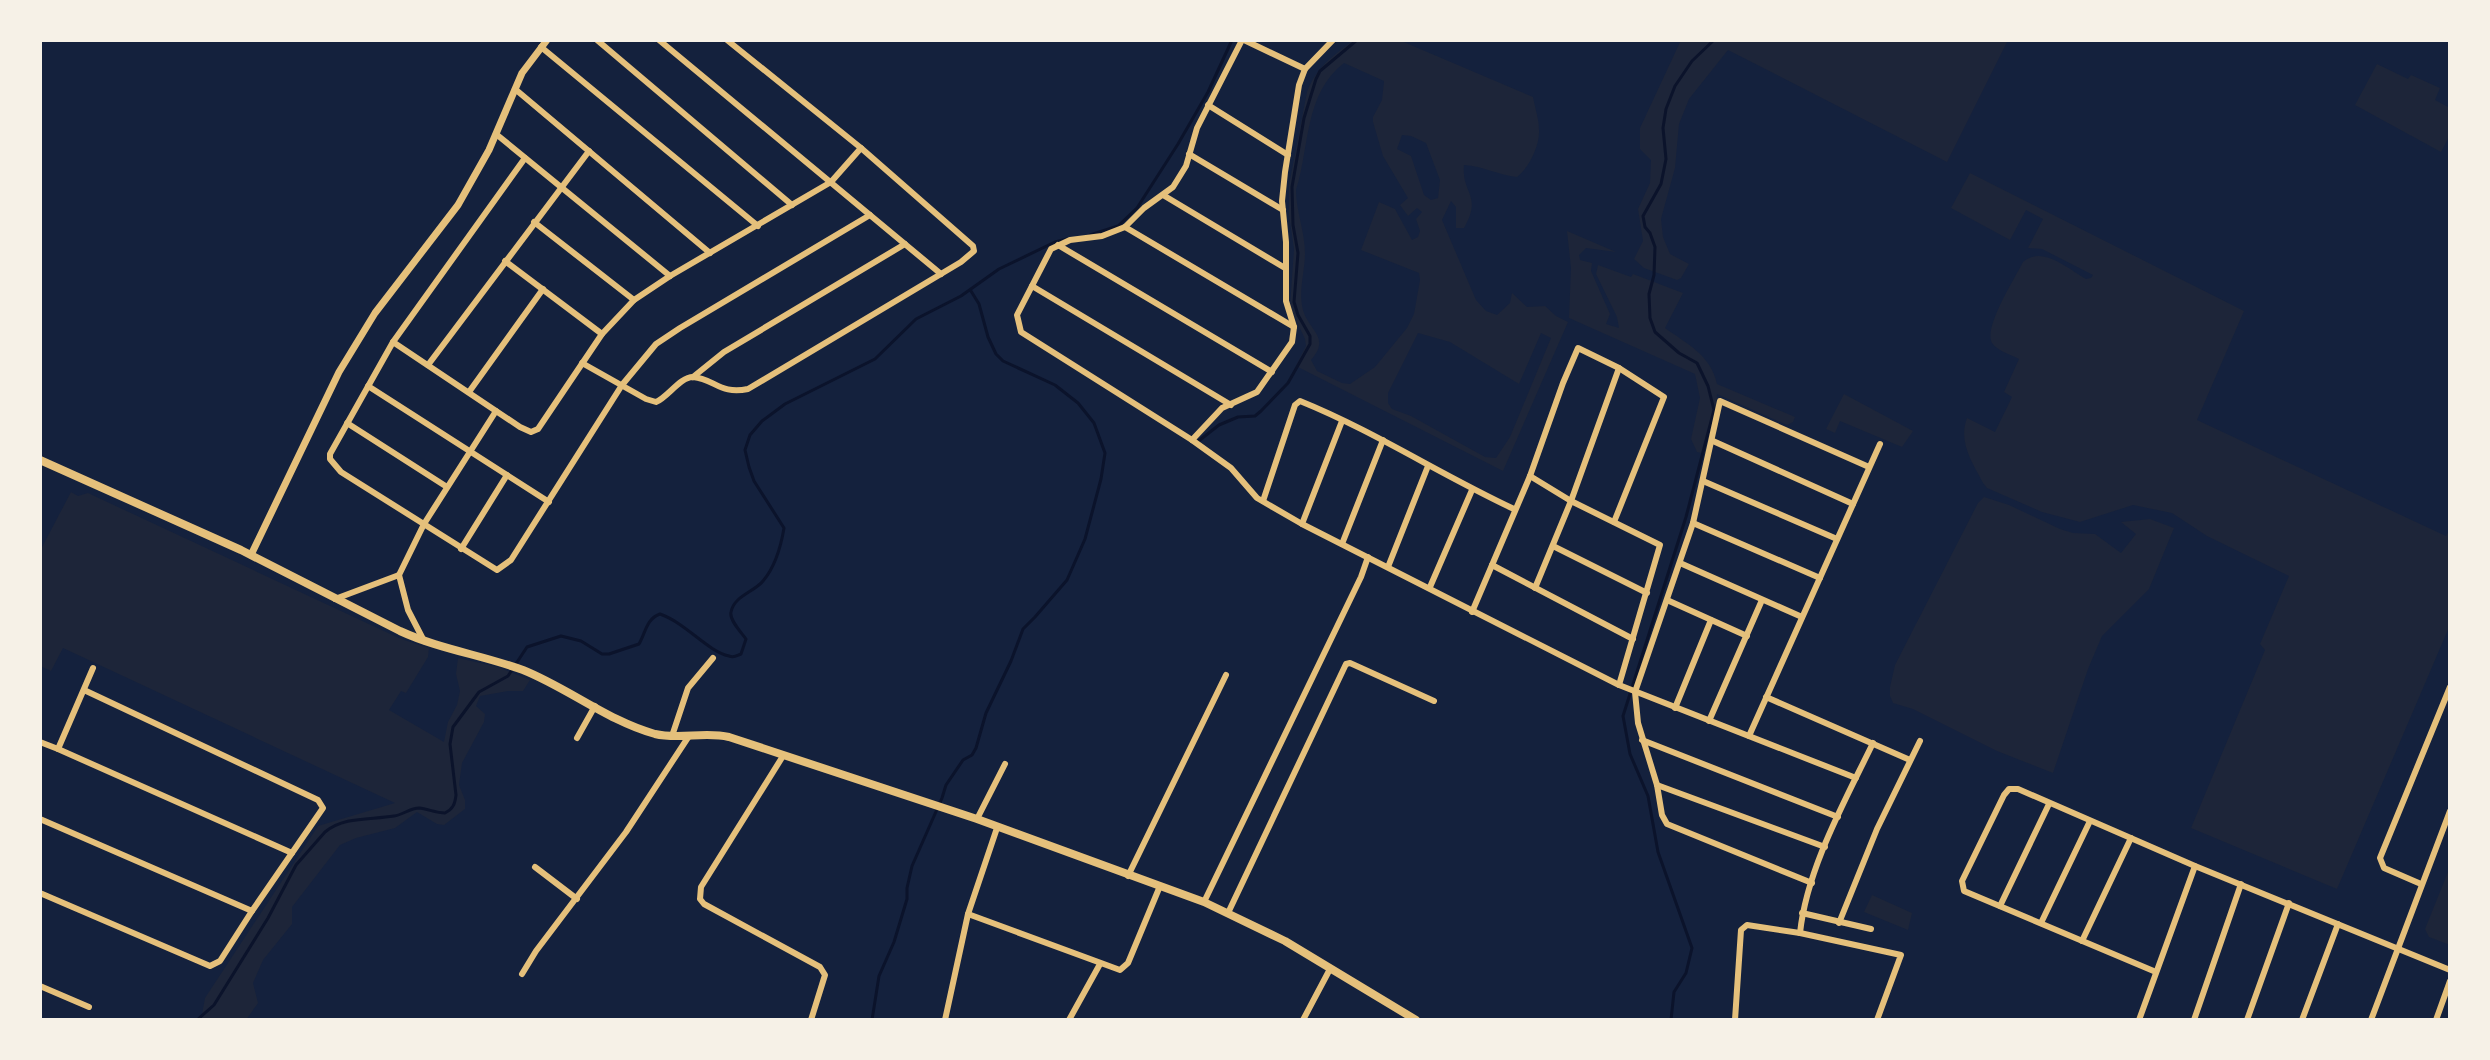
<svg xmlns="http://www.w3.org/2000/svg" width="2490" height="1060" font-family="Barlow,sans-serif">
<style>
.green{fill:#1d2539;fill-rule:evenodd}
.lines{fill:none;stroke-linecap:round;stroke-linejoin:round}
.stream{stroke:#0b132b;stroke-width:3}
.minor{stroke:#e5c07b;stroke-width:6}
.tertiary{stroke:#e5c07b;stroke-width:7}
.secondary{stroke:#e5c07b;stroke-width:8}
</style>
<rect width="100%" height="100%" fill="#14213d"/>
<g class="green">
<path d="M 1354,40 L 1399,40 L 1533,97 C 1535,108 1539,119 1539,130 C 1540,145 1529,168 1517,177 C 1498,175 1483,166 1464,165 C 1461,194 1483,195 1464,228 L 1456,228 L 1456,207 L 1451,201 L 1442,220 L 1476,300 L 1486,311 L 1497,315 L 1510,303 L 1512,293 L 1527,307 L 1545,306 L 1556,316 L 1568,322 L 1503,471 L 1296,366 L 1306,346 L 1305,339 L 1290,307 L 1294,249 L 1289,215 L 1289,185 L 1307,92 C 1317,66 1333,56 1354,40 ZM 1344,63 L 1384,81 L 1382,100 L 1373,117 L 1373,122 L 1383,156 L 1408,198 L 1400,205 L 1408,216 L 1417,208 L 1422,212 L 1416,219 L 1420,231 L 1418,237 L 1412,240 L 1395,209 L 1379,202 L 1361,250 L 1419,273 L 1420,280 L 1414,314 L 1407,328 L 1375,367 L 1350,384 L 1342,383 L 1317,371 L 1311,360 C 1331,337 1309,331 1303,310 C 1298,291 1305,272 1305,253 C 1305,232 1296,211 1296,190 C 1310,146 1304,94 1344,63 ZM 1402,135 L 1411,136 L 1426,143 L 1440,180 L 1438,198 L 1431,200 L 1424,195 L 1411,156 L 1397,149 ZM 1418,333 L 1450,342 L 1519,384 L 1541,333 L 1551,338 L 1510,437 L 1496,458 L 1485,457 L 1411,416 L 1392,409 L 1388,403 L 1388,393 Z"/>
<polygon points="1681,40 2008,40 1947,162 1728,50 1689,99 1679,124 1675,168 1661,219 1663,237 1670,254 1689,264 1681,278 1677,280 1644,268 1634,259 1643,241 1638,209 1650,183 1651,160 1640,149 1640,128"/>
<polygon points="2377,64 2408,79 2411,75 2440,88 2435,100 2450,108 2450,135 2441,152 2355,105"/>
<path d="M 1970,173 L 2244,311 L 2197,420 L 2446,536 L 2450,529 L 2450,625 L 2337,889 L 2191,828 L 2265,650 L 2260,644 L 2289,576 L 2207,536 L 2172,513 L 2133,505 L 2080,522 L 2042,512 L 1987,488 L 1983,483 C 1972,462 1958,442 1967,418 L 1995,432 L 2012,397 L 2004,392 L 2019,359 C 2012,355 1997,351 1992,343 C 1983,328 2015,278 2023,262 C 2042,245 2068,269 2086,279 L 2091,278 L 2093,275 L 2042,249 L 2028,248 L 2043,219 L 2026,210 L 2010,240 L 1951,208 Z"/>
<path d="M 1567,231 L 1616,252 L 1586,248 L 1579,255 L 1580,260 L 1592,263 L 1591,271 L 1610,314 L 1606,324 L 1619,328 L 1617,317 L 1596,274 L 1598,265 L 1631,277 L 1633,274 L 1683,293 L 1665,328 C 1687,344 1711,355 1717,384 L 1795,417 L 1793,422 L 1787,425 L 1717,394 L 1716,413 L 1706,454 L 1697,452 L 1691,439 L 1700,398 L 1695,374 L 1569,318 L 1571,268 Z"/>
<polygon points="1844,394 1913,431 1902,447 1840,421 1835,433 1826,429"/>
<polygon points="71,492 78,496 88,493 401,639 429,648 428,657 406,693 401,691 389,710 444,742 448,722 457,705 460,691 456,674 458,658 498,667 530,680 523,691 508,691 480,696 476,706 485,714 484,722 462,763 459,785 465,800 465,809 444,825 437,824 417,812 395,828 356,838 340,845 292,907 292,924 263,960 253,983 258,1003 246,1020 201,1020 205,998 318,826 395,803 63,648 51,671 40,666 40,551"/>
<polygon points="1984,497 2009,505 2060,529 2073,533 2095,534 2121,553 2136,534 2121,522 2150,519 2174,528 2149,589 2102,636 2088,669 2053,773 1997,751 1913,709 1893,703 1890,696 1890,687 1895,665 1978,503"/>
<polygon points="2450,867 2450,945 2429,937 2425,929"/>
<polygon points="1872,895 1912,913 1908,930 1864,912"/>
</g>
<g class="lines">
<g class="stream">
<polyline points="1090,235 1118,226 1137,208 1178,144 1208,92 1232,40"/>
<polyline points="1196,443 1219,425 1238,417 1255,416 1261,411 1288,383 1310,344 1310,336 1298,315 1294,302 1298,253 1293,225 1292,187 1304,118 1316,79 1320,71 1357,40"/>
<path d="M 197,1020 L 214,1005 L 268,918 L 296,865 L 325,832 C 344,816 371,820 394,816 C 403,815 410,808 419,808 C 428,809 436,813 445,813 C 453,809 455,804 456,795 L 450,744 L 453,727 L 479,692 L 508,676 L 527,647 L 561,636 L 581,641 L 602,654 L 609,654 L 639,644 C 646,632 646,619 660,614 C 686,623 707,651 729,656 C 734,658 736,656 741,654 L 746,639 C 741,632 729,620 731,612 C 734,596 754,592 763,581 C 775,567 781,546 784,528 L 754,481 L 749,467 L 745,450 L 750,435 L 762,421 L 785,404 L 875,359 L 916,319 L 961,296 L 999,269 L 1055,242 L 1067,239"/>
<polyline points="872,1020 879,976 894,942 907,899 907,888 912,866 942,798 946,785 963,760 972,755 976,748 986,713 1011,661 1023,629 1035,617 1067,580 1085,539 1101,479 1105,453 1094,423 1078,403 1055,385 1003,361 996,354 988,337 979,304 971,291"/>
<polyline points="1671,1020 1674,992 1686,973 1692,948 1658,852 1648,796 1630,754 1623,716 1686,517 1714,410 1708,386 1697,363 1679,353 1655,332 1650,318 1649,294 1654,275 1655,247 1650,233 1645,227 1643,216 1661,184 1666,159 1663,128 1666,109 1675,86 1692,61 1714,40"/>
</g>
<g class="minor">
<polyline points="597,40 792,205"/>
<polyline points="659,40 941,274"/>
<polyline points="1242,40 1197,128 1186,166 1173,187 1144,208 1125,227 1102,236 1070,240 1051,249 1017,315 1021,332 1192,440 1231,468 1257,498 1302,524 1619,685 1856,778"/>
<polyline points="1244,40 1305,69"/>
<polyline points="541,47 758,226"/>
<polyline points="515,89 710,253"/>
<polyline points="1208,105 1288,155"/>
<polyline points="496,134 670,276"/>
<polyline points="1189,154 1283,210"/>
<polyline points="525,158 393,342 330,454 330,459 341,472 497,570 511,560 622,385 656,344 680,328 870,215"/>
<polyline points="1163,195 1285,268"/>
<polyline points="534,222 634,300"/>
<polyline points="1125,227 1294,327"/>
<polyline points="1058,245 1272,372"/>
<polyline points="505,261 602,334"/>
<polyline points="1032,286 1231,405"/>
<polyline points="393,342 520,427 531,432 538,429 602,334 634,300 670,276 831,182 861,148"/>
<path d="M 582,363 L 646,399 L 656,402 C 668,397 680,377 693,377 C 715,379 720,395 748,389 L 961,262 L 974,251 L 973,246 L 861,148 L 727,40"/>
<polyline points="428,365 589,151"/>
<polyline points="693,377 724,352 905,244"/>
<polyline points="368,386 549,502"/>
<polyline points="469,392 543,289"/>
<polyline points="347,423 447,487"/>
<polyline points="1192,440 1222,408 1257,392 1292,342 1294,327 1286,301 1286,242 1282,201 1285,172 1299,85 1305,69 1333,40"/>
<polyline points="1713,441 1853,504"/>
<polyline points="1530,476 1571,501 1660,545 1619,685"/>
<polyline points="1703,481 1837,539"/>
<path d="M 1263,501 L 1295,405 L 1300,401 C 1374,431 1441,475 1514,509"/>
<polyline points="1693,523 1820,578"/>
<polyline points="1302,524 1342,421"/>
<polyline points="1342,544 1383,440"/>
<polyline points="1553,546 1647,593"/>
<polyline points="461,549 507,475"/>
<polyline points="1680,563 1802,617"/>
<polyline points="1492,565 1633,639"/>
<polyline points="1388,567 1428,466"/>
<polyline points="399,575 408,610 424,641"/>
<polyline points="1430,587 1472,490"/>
<polyline points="1535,588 1571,501 1619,368"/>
<polyline points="335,599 399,575 424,524 496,411"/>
<polyline points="1667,600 1747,636"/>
<polyline points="1472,612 1530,476 1563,383 1578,348 1619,368 1664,397 1614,522"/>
<polyline points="93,668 58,749 292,853"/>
<polyline points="1766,697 1910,760"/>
<polyline points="1675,708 1711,620"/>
<polyline points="1709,721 1762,600"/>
<polyline points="672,736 688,688 713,658"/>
<polyline points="1749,736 1880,444"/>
<polyline points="577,738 595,706"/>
<polyline points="1642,740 1838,817"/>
<polyline points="40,742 58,749"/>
<polyline points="783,756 701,887 700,899 704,904 820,967 825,975 811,1020"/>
<polyline points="1657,785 1825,847"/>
<polyline points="40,819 252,911 323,808 318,800 84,690"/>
<polyline points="977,819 1005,764"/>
<polyline points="535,867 577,899"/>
<polyline points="1128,876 1226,675"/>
<polyline points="1812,883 1667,824 1662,815 1657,785 1638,723 1635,692 1693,523 1720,401 1869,467"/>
<polyline points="2421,884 2384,868 2380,858 2450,687"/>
<polyline points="40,893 210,966 220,961 252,911"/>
<polyline points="1204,902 1361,577 1368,557"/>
<polyline points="2000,906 2049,804"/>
<polyline points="1228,913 1346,664 1350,663 1434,701"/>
<polyline points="1802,913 1871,929"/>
<polyline points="968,914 1120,970 1128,963 1160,886"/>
<polyline points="1839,923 1877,829 1920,741"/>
<polyline points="2041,923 2090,821"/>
<path d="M 1800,933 C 1807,868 1845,801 1873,743"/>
<polyline points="2082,941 2131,838"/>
<polyline points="2156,972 1964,891 1962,881 2004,795 2009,789 2018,789 2195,866 2450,970"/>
<polyline points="522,974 536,951 626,832 689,736"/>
<polyline points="40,986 89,1007"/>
<polyline points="945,1020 968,914 997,828"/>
<polyline points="1069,1020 1100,964"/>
<polyline points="1303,1020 1330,969"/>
<polyline points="1735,1020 1741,930 1747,925 1800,933 1901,955 1877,1020"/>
<polyline points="2139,1020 2195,866"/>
<polyline points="2194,1020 2241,884"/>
<polyline points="2247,1020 2289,903"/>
<polyline points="2302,1020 2338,924"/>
<polyline points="2371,1020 2450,811"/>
<polyline points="2436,1020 2450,981"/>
</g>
<polyline class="tertiary" points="251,555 339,372 375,313 458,205 489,150 522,73 547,40"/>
<path class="secondary" d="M 40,460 L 241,550 L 400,631 C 439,649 482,655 523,670 C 568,688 608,721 655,734 C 680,740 704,731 729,737 L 977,819 L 1204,902 L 1285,941 L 1416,1020"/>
</g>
<rect width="2490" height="1060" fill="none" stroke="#f6f1e7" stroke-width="84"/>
</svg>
